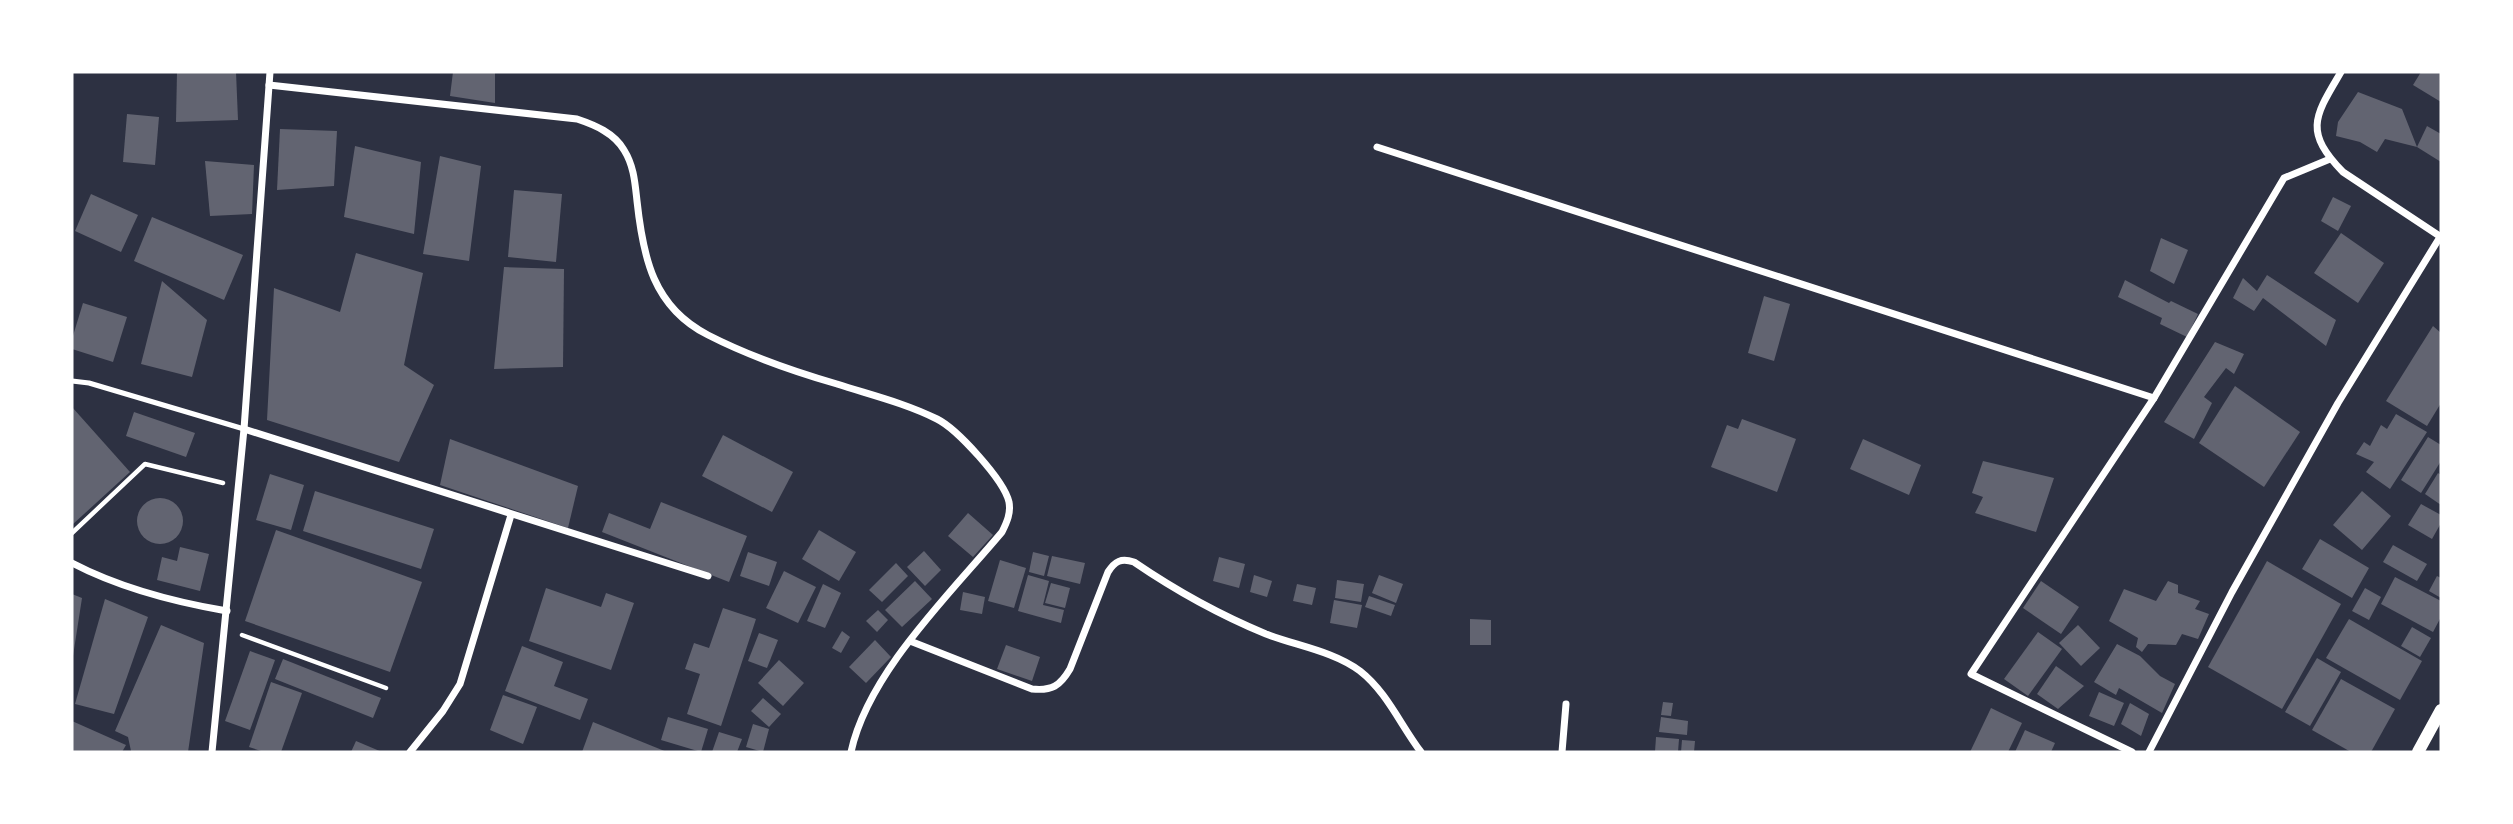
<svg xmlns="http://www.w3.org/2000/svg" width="2513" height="824" font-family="Rubik,sans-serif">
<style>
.building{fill:#626471}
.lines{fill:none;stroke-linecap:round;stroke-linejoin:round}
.path{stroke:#fff;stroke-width:4.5}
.service{stroke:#fff;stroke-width:5}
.minor{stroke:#fff;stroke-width:7}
.tertiary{stroke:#fff;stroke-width:12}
</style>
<rect width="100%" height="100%" fill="#2d3142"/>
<g class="building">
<polygon points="177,72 236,72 238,120 176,122"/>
<polygon points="453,72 495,72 495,103 450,96"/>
<polygon points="2421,72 2441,72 2441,102 2413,85"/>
<polygon points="2358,92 2402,109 2417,147 2385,139 2377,152 2360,142 2336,136 2338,122"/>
<polygon points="127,114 159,117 155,165 123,162"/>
<polygon points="2427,126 2441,134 2441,162 2417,147"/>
<polygon points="280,129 337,131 334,186 277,190"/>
<polygon points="355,146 421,162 414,234 344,217"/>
<polygon points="440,156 481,166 469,261 423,254"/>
<polygon points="205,161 254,165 252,214 210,216"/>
<polygon points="514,190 562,194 556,262 508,257"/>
<polygon points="91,194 138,215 121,252 75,231"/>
<polygon points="2333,197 2351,206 2338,231 2321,221"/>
<polygon points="152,217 243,255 224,300 134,261"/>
<polygon points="2341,233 2384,263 2358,303 2314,273"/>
<polygon points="2161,238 2188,250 2174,284 2150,271"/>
<polygon points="356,253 423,273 404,365 434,385 399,462 267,420 274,288 340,312"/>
<polygon points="504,267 564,269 563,367 494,369"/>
<polygon points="2267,275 2336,320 2326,346 2263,298 2254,311 2233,298 2243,278 2257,291"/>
<polygon points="2125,280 2169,303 2171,301 2198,314 2187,337 2160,324 2162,318 2118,297"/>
<polygon points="162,281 207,320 192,377 141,364"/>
<polygon points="1764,296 1790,304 1774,361 1748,353"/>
<polygon points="83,303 127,317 113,362 72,349 72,339"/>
<polygon points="2433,326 2441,333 2441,403 2427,426 2386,401"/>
<polygon points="2215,342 2244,354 2234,374 2226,368 2204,397 2212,403 2194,439 2164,422"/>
<polygon points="2235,386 2300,432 2264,487 2199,443"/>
<polygon points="72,407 130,472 72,525"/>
<polygon points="134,412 195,433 186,457 126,436"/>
<polygon points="2396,414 2427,432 2390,489 2366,472 2374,462 2356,454 2364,442 2370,446 2381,425 2387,429"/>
<polygon points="1742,419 1796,439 1777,492 1711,467 1727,425 1738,429"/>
<polygon points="723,435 793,472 772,512 702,476"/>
<polygon points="2428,437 2441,445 2441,461 2421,493 2401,480"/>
<polygon points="450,439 578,486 568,528 440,485"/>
<polygon points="1863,439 1921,465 1909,495 1850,469"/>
<polygon points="1983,461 2054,478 2036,532 1975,513 1983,497 1972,493"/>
<polygon points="2438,473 2441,475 2441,505 2425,494"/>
<polygon points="270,474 304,485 291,530 256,520"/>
<polygon points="315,491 434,529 421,569 303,531"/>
<polygon points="2362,491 2391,516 2362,550 2333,525"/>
<circle cx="160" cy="521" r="23"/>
<polygon points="661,502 747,536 729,582 602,532 609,513 650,529"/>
<polygon points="2421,504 2441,515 2441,523 2432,539 2408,525"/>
<polygon points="968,513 993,535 973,557 948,536"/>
<polygon points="276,530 422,582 390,672 245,621"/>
<polygon points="819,530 856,552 839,581 802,559"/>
<polygon points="2320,539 2369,568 2352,598 2302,569"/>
<polygon points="2393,545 2427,564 2417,581 2383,562"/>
<polygon points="180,547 209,554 200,591 157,580 162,557 177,561"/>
<polygon points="924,551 941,570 925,586 907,567"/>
<polygon points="748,552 777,562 769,586 740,576"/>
<polygon points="1033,552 1049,556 1044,576 1029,572"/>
<polygon points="1052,556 1085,563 1080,584 1047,576"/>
<polygon points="1219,557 1245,564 1239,588 1213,581"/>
<polygon points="1000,560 1026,568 1014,608 988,601"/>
<polygon points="2267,561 2341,604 2282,709 2208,667"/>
<polygon points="896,563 908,576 882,602 869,590"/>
<polygon points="784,571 816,587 798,623 766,608"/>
<polygon points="1028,575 1049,581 1043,605 1064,610 1061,623 1018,611"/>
<polygon points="1254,575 1272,581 1267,597 1250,592"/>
<polygon points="1379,575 1403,584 1396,603 1372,593"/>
<polygon points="2437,576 2441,578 2441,598 2429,591"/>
<polygon points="2395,577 2441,601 2441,617 2433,632 2381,604"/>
<polygon points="1337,580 1364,584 1361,602 1335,598"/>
<polygon points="915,581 932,599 902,627 885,610"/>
<polygon points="2041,581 2079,607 2061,634 2023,608"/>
<polygon points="2168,581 2178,585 2178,593 2200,601 2195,609 2209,614 2198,639 2182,634 2176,645 2148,644 2142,652 2136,647 2138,638 2109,621 2124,589 2156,601"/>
<polygon points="1051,583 1070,588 1065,608 1045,603"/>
<polygon points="823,584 841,593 825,628 807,621"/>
<polygon points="1297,584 1316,588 1312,605 1293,601"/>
<polygon points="546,588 601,607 606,593 634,603 611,670 529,641"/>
<polygon points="2365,588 2381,597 2369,620 2352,611"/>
<polygon points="963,592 985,597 982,614 960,610"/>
<polygon points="72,594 82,598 73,656 72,656"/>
<polygon points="1369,596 1395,605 1391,616 1365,607"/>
<polygon points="105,599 148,617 114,714 75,704"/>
<polygon points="1334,600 1362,605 1357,628 1330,623"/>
<polygon points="723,608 756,619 721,726 687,714 700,674 685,669 694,643 709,648"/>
<polygon points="878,610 888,620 877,632 866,621"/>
<polygon points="1470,619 1491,620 1491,645 1470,645"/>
<polygon points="2349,619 2422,661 2400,700 2326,658"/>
<polygon points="161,625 204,643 188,752 131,751 128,737 115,731"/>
<polygon points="2078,625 2100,648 2081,666 2059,643"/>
<polygon points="2412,627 2431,638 2420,657 2401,646"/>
<polygon points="842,631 850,637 841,653 832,648"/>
<polygon points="2038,632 2062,649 2028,696 2004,679"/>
<polygon points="759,633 778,640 767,668 748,661"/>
<polygon points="875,640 891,657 866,683 849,667"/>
<polygon points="2117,644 2140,656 2160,676 2175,684 2162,713 2119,688 2116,695 2094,682"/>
<polygon points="1006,645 1040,657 1032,681 997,669"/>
<polygon points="522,646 563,662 554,686 588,699 580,720 505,691"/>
<polygon points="250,651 275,660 250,730 225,721"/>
<polygon points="2317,658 2341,672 2310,726 2285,712"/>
<polygon points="283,659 381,698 373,718 275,679"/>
<polygon points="779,660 804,683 783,706 758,683"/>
<polygon points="2056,666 2084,686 2058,709 2037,694"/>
<polygon points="2341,679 2395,709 2371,752 2351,752 2312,730"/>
<polygon points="271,682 302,693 281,752 264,752 249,747"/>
<polygon points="2099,692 2124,703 2114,726 2089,716"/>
<polygon points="503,695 537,707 523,744 490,730"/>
<polygon points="763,698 781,714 769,727 751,711"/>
<polygon points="1663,702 1673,703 1671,716 1661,715"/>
<polygon points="2130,703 2149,714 2141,736 2121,724"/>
<polygon points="1991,708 2022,723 2008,752 1970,752"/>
<polygon points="668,717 708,729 701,752 661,740"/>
<polygon points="1661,717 1688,721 1687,735 1659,732"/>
<polygon points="72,721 126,745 122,752 72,752"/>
<polygon points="593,722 667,752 582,752"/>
<polygon points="753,724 769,729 763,752 746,747"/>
<polygon points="2025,730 2055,743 2051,752 2015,752"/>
<polygon points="719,732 742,739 737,752 712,752"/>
<polygon points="1656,737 1679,739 1678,752 1655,752"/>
<polygon points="1682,740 1695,741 1694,752 1681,752"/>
<polygon points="356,741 382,752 351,752"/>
</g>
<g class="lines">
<g class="path">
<polyline points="72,533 145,464 223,483"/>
<polyline points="242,635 386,688"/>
</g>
<polyline class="service" points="72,381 89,383 244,429"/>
<g class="minor">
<path d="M 2341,72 C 2315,116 2303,131 2343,172 L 2441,237"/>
<path d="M 269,85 L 577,119 C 595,125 614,133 624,150 C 634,166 635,183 637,201 C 643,257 653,307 708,335 C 749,356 792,371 837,384 C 871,395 905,403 937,419 C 957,429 1004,480 1009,502 C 1011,513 1007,522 1002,532 C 950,594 868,673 851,752"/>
<polyline points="1377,147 2154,398"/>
<polyline points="244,429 708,576"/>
<path d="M 72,563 C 120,588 174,602 227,611"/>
<path d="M 910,641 L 1032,689 C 1052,691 1060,686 1070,669 L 1108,572 C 1115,561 1121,558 1134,562 C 1175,590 1220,615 1266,634 C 1297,646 1333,651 1360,671 C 1387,692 1401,726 1421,752"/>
<polyline points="212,752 244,429 270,72"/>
<polyline points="410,752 443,711 460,684 511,515"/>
<polyline points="1562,752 1566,704"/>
<polyline points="2132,752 1971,674 2154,398 2284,178 2330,159"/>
<polyline points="2149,752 2232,592 2338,403 2440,237"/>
</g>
<polyline class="tertiary" points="2418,752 2441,710"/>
</g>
<rect width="2513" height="824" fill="none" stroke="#ffffff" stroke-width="147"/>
</svg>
